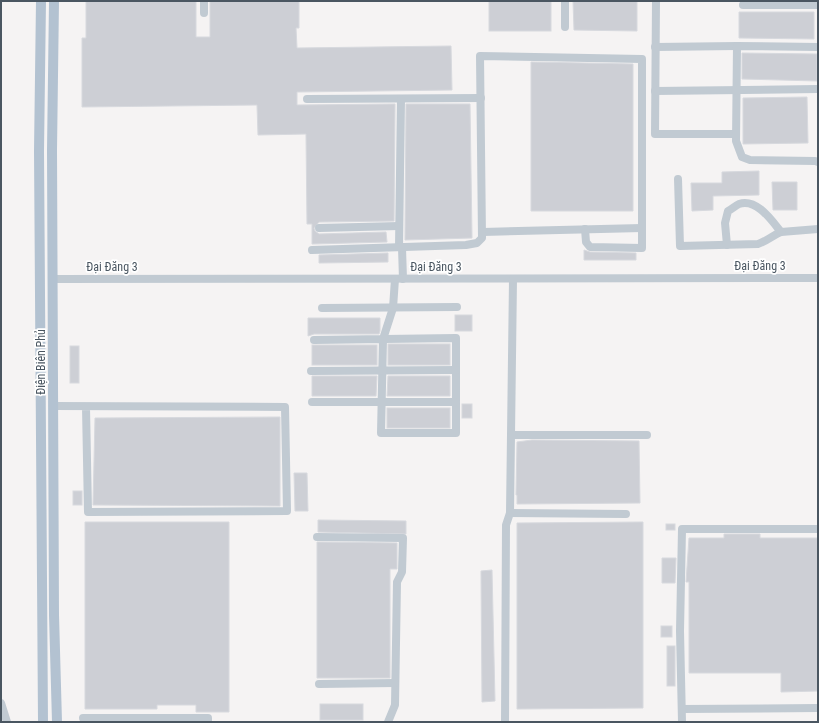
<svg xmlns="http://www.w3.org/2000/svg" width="819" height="723" font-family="'Roboto Condensed',sans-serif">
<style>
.building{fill:#cdcfd5;stroke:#d7d9de}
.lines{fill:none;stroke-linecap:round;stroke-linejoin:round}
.minor{stroke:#c1cad2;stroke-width:8}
.major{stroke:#b3c2d1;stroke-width:10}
.labels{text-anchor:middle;stroke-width:3.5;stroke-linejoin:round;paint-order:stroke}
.street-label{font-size:12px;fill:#4a5661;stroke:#fff}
</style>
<rect width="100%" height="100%" fill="#f5f3f3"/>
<g class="building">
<polygon points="86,1 196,1 196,37 210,37 210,1 299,1 299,28 296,28 297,48 451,46 452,90 297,92 297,105 395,104 394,221 319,222 314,228 315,231 319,234 386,232 387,242 312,244 312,224 307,224 306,134 258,135 257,105 82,107 82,38 86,38"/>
<rect x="489" y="1" width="62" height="30"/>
<polygon points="573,1 637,1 637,31 574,30"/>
<polygon points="739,12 814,12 814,39 739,38"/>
<polygon points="742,53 817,54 817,81 742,79"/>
<polygon points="531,62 633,64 633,211 531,211"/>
<polygon points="807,97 808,143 743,144 743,98"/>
<polygon points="406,104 470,104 472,238 405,240"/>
<polygon points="759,171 759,195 713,196 713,210 692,211 691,183 722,183 722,172"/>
<polygon points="772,182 797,182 797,210 773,210"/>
<polygon points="584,250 590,252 636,253 636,260 584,260"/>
<polygon points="388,253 388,262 319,263 319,255"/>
<rect x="455" y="315" width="17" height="16"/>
<polygon points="308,318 380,318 380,331 379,334 314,334 308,336"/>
<rect x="388" y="344" width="62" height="21"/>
<rect x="312" y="345" width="65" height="20"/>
<rect x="70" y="346" width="9" height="37"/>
<polygon points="312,376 377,376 376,396 312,396"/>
<polygon points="388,376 450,376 450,396 387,396"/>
<rect x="462" y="404" width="10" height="14"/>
<rect x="387" y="408" width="63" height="20"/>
<polygon points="280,417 280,506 93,505 95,418"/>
<polygon points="532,440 639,441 640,503 517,504 517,495 516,495 517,442"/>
<polygon points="294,473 307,473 308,511 295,511"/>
<rect x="73" y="491" width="9" height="14"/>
<polygon points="318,520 406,521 406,534 318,532"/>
<polygon points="85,522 229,522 229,712 196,712 196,705 157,705 157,709 85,709"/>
<polygon points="643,522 643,708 517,709 517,523"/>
<rect x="666" y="524" width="9" height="6"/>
<polygon points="724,534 760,534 760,538 818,538 818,691 781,692 781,673 689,673 689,582 686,582 689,538 724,538"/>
<polygon points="317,542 397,543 397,569 390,569 390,678 317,678"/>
<polygon points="662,558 676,558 675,583 662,583"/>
<polygon points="492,570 495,701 482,702 481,571"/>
<rect x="661" y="626" width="11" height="11"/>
<rect x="667" y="646" width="8" height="40"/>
<rect x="320" y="704" width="43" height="16"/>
</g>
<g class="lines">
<g class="minor">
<polyline points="204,1 204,13"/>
<polyline points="565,1 565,27"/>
<polyline points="656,1 655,134 736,134"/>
<polyline points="743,5 818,5"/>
<polyline points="655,47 737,46"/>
<polyline points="818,47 737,46 736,141 742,157 750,160 815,161 818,162"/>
<polyline points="655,91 818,89"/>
<polyline points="307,99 481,98"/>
<path d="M 678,179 L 680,246 L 758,244 C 767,241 773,235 781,232 L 818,229"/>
<polyline points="319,228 399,226"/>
<polyline points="483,232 642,228"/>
<path d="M 727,245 L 725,223 L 728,211 C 732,209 735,206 739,204 C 757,198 772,221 781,232"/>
<polyline points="399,247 401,99"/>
<polyline points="402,247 403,279"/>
<polyline points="312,250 466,245 477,243 482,238 480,56 642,59 642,248 590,247 586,242 585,229"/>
<polyline points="53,279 818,278"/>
<polyline points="322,308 457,307"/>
<polyline points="314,340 456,338 456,433 381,433 383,339 393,308 395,279"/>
<polyline points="311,371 456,370"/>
<polyline points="312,402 456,402"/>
<polyline points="54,406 285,407 287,511 88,512 86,407"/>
<polyline points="511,435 647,435"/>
<polyline points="510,513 626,514"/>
<polyline points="317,537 403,538 402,572 397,582 395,705 388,722"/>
<polyline points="319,684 395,683"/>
<polyline points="1,703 7,722"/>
<polyline points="682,709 818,708"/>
<polyline points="83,718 208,718 208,722"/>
<polyline points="505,722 506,525 510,513 513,279"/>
<polyline points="682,722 680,631 682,529 818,529"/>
</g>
<g class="major">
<polyline points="41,1 39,151 43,722"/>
<polyline points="54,1 52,150 54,615 57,722"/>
</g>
</g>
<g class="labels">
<g class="street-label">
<text x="760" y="270">Đại Đăng 3</text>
<text x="112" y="271">Đại Đăng 3</text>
<text x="436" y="271">Đại Đăng 3</text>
<text transform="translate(41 362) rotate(-90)" y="4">Điện Biên Phủ</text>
</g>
</g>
<rect width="819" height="723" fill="none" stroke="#4a5661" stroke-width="4"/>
</svg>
